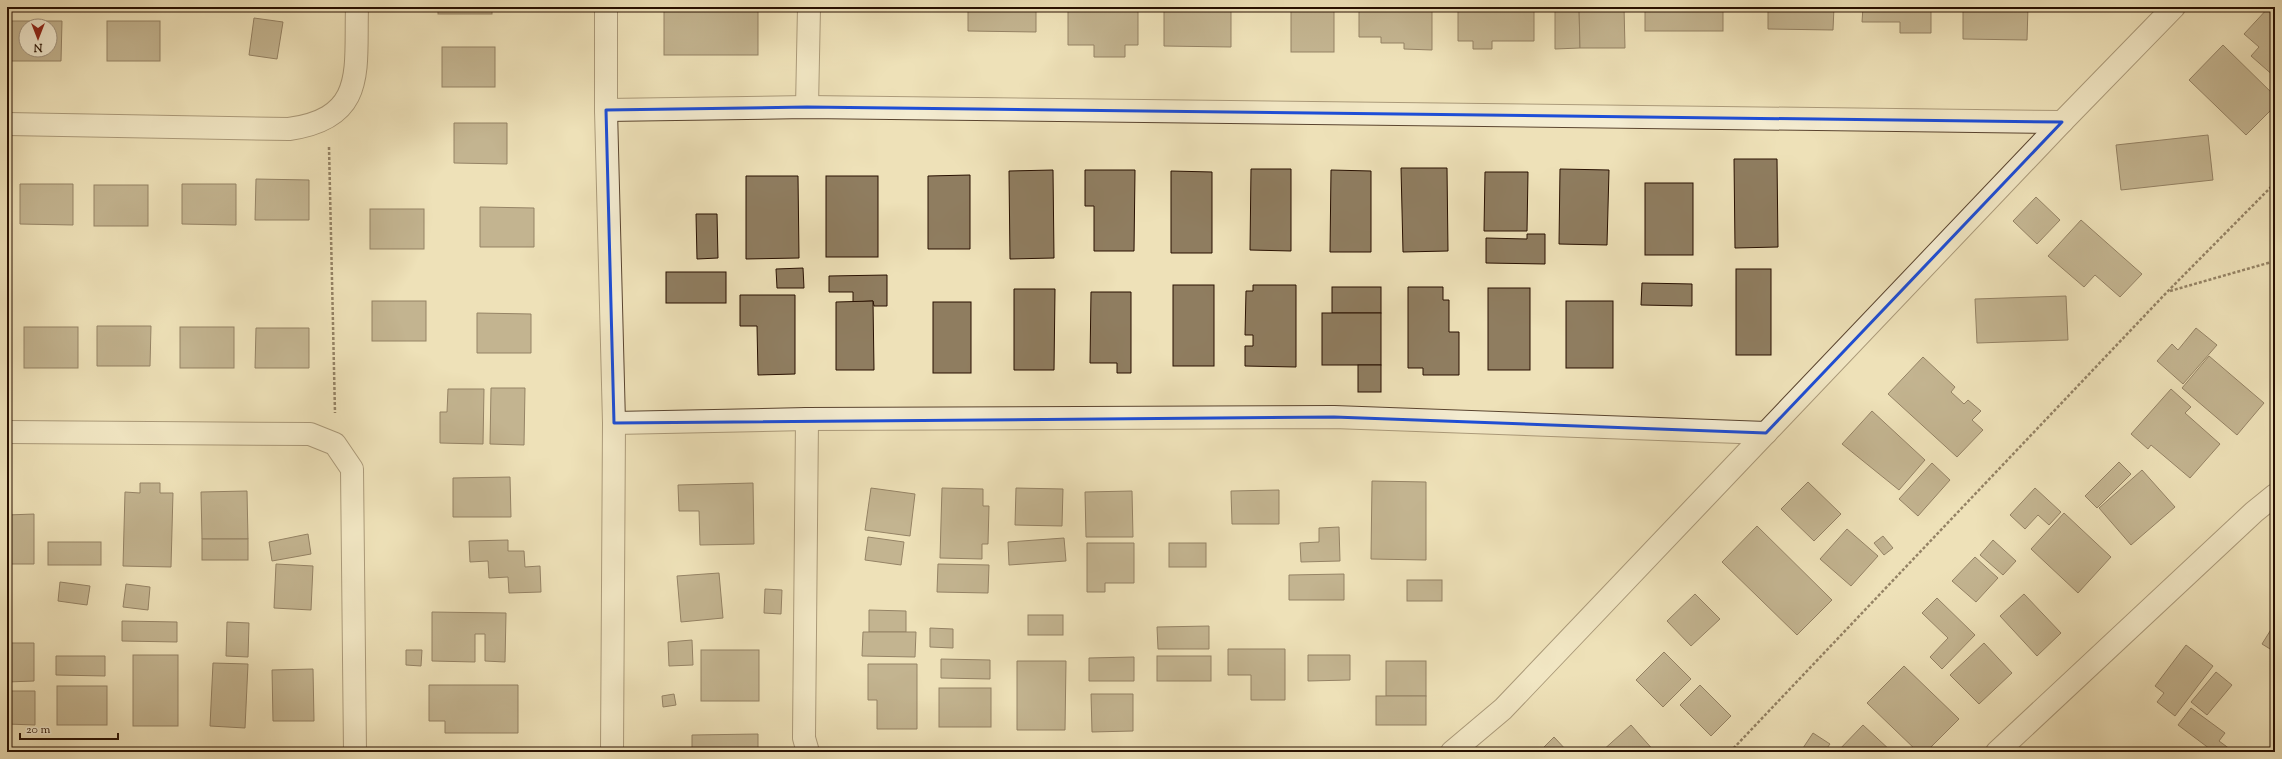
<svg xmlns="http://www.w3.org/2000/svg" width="2282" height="759" font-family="'Sorts Mill Goudy',serif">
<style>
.building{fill:#8f7d60;stroke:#281001;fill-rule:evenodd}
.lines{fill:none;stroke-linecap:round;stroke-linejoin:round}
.minor-casing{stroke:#5a442f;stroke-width:24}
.path{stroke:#281001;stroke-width:2.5;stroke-dasharray:3 2;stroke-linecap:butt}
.minor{stroke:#f4ecd1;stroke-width:22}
.marked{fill:none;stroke:#1d4ed8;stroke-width:3;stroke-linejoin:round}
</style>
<rect width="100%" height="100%" fill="#eee1b8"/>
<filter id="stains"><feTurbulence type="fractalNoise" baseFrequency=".005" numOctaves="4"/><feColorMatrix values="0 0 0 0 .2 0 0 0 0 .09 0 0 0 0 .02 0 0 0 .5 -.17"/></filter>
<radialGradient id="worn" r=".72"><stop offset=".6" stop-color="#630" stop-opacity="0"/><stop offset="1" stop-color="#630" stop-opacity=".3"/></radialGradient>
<g class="building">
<rect x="438" y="7" width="54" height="7"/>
<rect x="664" y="7" width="94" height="48"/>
<polygon points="968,7 1036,7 1036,32 968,31"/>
<polygon points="1068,7 1138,7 1138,45 1125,45 1125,57 1094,57 1094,45 1068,45"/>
<polygon points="1164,7 1231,7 1231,47 1164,46"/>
<rect x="1291" y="7" width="43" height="45"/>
<polygon points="1359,7 1432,7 1432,50 1404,49 1404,43 1381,43 1381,37 1359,37"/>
<polygon points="1458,7 1534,7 1534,41 1492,41 1492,49 1473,49 1473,41 1458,41"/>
<polygon points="1555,7 1579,7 1580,48 1555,49"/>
<polygon points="1579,7 1624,7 1625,48 1580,48"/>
<rect x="1645" y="7" width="78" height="24"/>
<polygon points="1768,7 1834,7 1833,30 1768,29"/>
<polygon points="1863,7 1931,7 1931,33 1900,33 1900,22 1862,22"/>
<polygon points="1963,7 2028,7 2027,40 1963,39"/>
<polygon points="2269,7 2275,7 2275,77 2251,56 2259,47 2244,34"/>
<polygon points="254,18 283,22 277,59 249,55"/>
<path d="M 8,21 L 62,21 L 61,61 L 8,61 ZM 26,26 L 50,26 L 50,50 L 26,50 Z"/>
<rect x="107" y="21" width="53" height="40"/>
<polygon points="2223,45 2275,96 2275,106 2246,135 2189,80"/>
<rect x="442" y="47" width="53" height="40"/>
<polygon points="454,123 507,123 507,164 454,163"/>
<polygon points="2208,135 2213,180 2121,190 2116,145"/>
<polygon points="1734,159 1777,159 1778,247 1735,248"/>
<polygon points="1401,168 1447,168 1448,251 1403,252"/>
<polygon points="1251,169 1291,169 1291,251 1250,250"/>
<polygon points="1560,169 1609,170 1607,245 1559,244"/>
<polygon points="1053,170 1054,258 1010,259 1009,171"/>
<polygon points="1085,170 1135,170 1134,251 1094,251 1094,206 1085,206"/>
<polygon points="1331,170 1371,171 1371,252 1330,252"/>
<polygon points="1171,171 1212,172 1212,253 1171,253"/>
<polygon points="1485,172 1528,172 1527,231 1484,231"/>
<polygon points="970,175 970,249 928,249 928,176"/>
<polygon points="746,176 798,176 799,258 746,259"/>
<rect x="826" y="176" width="52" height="81"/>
<polygon points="256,179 309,180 309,220 255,220"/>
<rect x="1645" y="183" width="48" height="72"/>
<polygon points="20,184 73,184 73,225 20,224"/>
<polygon points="182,184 236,184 236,225 182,224"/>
<rect x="94" y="185" width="54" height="41"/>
<polygon points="2036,197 2060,220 2037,244 2013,221"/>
<polygon points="480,207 534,208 534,247 480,247"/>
<rect x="370" y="209" width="54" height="40"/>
<polygon points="696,214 717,214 718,258 697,259"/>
<polygon points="2081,220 2142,274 2120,297 2095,275 2084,287 2048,256"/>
<polygon points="1527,234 1545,234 1545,264 1486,263 1486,238 1527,239"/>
<polygon points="803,268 804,288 777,288 776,269"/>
<rect x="1736" y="269" width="35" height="86"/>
<rect x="666" y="272" width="60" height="31"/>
<polygon points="887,275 887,306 874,306 873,301 853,302 853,292 829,292 829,276"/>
<polygon points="1642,283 1692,284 1692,306 1641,305"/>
<rect x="1173" y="285" width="41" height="81"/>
<polygon points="1253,285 1296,285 1296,367 1245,366 1245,346 1253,346 1253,335 1245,335 1246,291 1253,291"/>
<rect x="1332" y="287" width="49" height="26"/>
<polygon points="1408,287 1443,287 1443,300 1449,300 1449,332 1459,332 1459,375 1423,375 1423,368 1408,368"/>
<rect x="1488" y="288" width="42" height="82"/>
<polygon points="1014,289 1055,289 1054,370 1014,370"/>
<polygon points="1091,292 1131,292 1131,373 1117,373 1117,363 1090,363"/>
<polygon points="740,295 795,295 795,374 758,375 757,326 740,326"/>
<polygon points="2066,296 2068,340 1977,343 1975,299"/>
<rect x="372" y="301" width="54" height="40"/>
<polygon points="873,301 874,370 836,370 836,302"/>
<rect x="1566" y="301" width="47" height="67"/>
<rect x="933" y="302" width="38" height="71"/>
<polygon points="477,313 531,314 531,353 477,353"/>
<rect x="1322" y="313" width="59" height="52"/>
<polygon points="97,326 151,326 150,366 97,366"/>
<rect x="24" y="327" width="54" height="41"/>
<rect x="180" y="327" width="54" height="41"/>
<polygon points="256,328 309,328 309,368 255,368"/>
<polygon points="2196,328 2217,345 2183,384 2157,361 2172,344 2178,350"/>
<polygon points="2209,356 2264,403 2237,435 2182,388"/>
<polygon points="1923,357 1955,387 1951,392 1964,404 1968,400 1981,411 1972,420 1983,430 1957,457 1888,394"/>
<rect x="1358" y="365" width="23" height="27"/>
<polygon points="491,388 525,388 524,445 490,444"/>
<polygon points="448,389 484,389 483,444 440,443 440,412 447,412"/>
<polygon points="2171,389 2191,407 2185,413 2220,444 2190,478 2151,445 2148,449 2131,434"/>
<polygon points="1872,411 1925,460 1899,490 1842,444"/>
<polygon points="2119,462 2131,474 2097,508 2085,496"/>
<polygon points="1932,463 1950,480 1918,516 1899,499"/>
<polygon points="2142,470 2175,507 2131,545 2099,508"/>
<polygon points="510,477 511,517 453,517 453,478"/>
<polygon points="1372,481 1426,482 1426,560 1371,559"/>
<polygon points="1808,482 1841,514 1814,541 1781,509"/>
<polygon points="140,483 160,483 160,493 173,493 171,567 123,566 125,492 140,493"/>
<polygon points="753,483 754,544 700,545 699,511 679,511 678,485"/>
<polygon points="871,488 915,494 910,536 865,530"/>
<polygon points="942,488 983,489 983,506 989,506 988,544 982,544 982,559 940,558"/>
<polygon points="1016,488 1063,489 1062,526 1015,525"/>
<polygon points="2035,488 2061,512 2049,525 2038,515 2025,529 2010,515"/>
<polygon points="1279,490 1279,524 1232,524 1231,491"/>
<polygon points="247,491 248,539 202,539 201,492"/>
<polygon points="1132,491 1133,537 1086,537 1085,492"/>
<polygon points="2064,513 2111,557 2078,593 2031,549"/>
<polygon points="34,514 34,564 7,564 7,515"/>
<polygon points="1757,526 1832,600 1797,635 1722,562"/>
<polygon points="1339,527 1340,561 1301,562 1300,543 1319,542 1319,528"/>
<polygon points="1847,529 1878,556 1851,586 1820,559"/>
<polygon points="308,534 311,554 272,561 269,542"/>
<polygon points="1883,536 1893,548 1884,555 1874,543"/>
<polygon points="868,537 904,542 901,565 865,560"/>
<polygon points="1064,538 1066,561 1009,565 1008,542"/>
<rect x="202" y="539" width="46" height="21"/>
<polygon points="508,540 508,551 524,551 525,567 540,566 541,592 509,593 508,577 489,578 488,561 470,562 469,541"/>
<polygon points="1993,540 2016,561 2003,575 1980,555"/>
<rect x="48" y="542" width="53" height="23"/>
<polygon points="1087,543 1134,543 1134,583 1105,583 1105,592 1087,592"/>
<rect x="1169" y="543" width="37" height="24"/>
<polygon points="1975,557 1998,578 1976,602 1952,581"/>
<polygon points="276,564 313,566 311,610 274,608"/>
<polygon points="938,564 989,565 988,593 937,592"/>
<polygon points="719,573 723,618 681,622 677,576"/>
<polygon points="1344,574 1344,600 1289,600 1289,575"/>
<rect x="1407" y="580" width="35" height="21"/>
<polygon points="60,582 90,586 87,605 58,601"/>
<polygon points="126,584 150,587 148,610 123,607"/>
<polygon points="765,589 782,590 781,614 764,613"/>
<polygon points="1695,594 1720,619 1691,646 1667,621"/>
<polygon points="2024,594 2061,633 2037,656 2000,616"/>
<polygon points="1937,598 1975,635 1942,669 1930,657 1948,638 1922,613"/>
<polygon points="869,610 906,611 906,632 869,632"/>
<polygon points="432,612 506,613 505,662 485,661 485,634 475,634 475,662 432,661"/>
<rect x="1028" y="615" width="35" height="20"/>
<polygon points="122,621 177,622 177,642 122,641"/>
<polygon points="227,622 249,623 248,657 226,656"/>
<polygon points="2275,623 2275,652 2262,644"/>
<polygon points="1209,626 1209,649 1158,649 1157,627"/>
<polygon points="930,628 953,629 953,648 930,647"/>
<polygon points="863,632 916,632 915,657 862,656"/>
<polygon points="692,640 693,665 669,666 668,642"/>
<polygon points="7,643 34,643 34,681 7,682"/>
<polygon points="1984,643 2012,673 1979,704 1950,675"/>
<polygon points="2186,645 2213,666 2175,716 2157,702 2164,693 2155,686"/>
<polygon points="1228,649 1285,649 1285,700 1251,700 1251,675 1228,675"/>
<polygon points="406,650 422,650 421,666 406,665"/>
<rect x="701" y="650" width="58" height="51"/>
<polygon points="1664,652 1691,679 1663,707 1636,680"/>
<rect x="133" y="655" width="45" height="71"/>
<polygon points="1308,655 1350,655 1350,680 1308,681"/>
<polygon points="56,656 105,656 105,676 56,675"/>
<rect x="1157" y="656" width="54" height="25"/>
<polygon points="1134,657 1134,681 1089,681 1089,658"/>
<polygon points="941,659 990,660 990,679 941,678"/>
<polygon points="1017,661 1066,661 1065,730 1017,730"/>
<rect x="1386" y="661" width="40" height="35"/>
<polygon points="213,663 248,664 245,728 210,726"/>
<polygon points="868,664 917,664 917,729 877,729 877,700 868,700"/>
<polygon points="1904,666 1959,719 1926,752 1918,752 1867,703"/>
<polygon points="313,669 314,721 273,721 272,670"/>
<polygon points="2216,672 2232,685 2207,715 2191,702"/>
<polygon points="429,685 518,685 518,733 445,733 445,721 429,721"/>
<polygon points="1700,685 1731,716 1711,736 1680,705"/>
<rect x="57" y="686" width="50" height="39"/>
<rect x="939" y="688" width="52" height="39"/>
<polygon points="7,691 35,691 35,725 7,724"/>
<polygon points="674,694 676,705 663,707 662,696"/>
<polygon points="1091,694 1133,694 1133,731 1092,732"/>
<rect x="1376" y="696" width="50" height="29"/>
<polygon points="2273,699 2275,699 2275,737 2274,737"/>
<polygon points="2191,708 2225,733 2219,741 2234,752 2214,752 2178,725"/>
<polygon points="1631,725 1655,752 1601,752"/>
<polygon points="1863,725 1892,752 1837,752"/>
<polygon points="1813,733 1830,744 1824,752 1810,752 1803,748"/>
<polygon points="758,734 758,752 692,752 692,735"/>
<polygon points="1554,737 1568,752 1539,752"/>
</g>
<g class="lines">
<defs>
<g id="minor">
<polyline points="606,7 606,110 614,423 612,752"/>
<polyline points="807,107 809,7"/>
<polyline points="606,110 807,107 2062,122"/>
<path d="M 7,124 L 289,129 C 367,118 355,70 357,7"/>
<polyline points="807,419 804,738 808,752"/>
<polyline points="614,423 807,419 1334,417 1766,433"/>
<polyline points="7,432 310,434 335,444 352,469 355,752"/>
<polyline points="1452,752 1503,709 2062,122 2174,7"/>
<polyline points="1997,752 2254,512 2275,495"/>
</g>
</defs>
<use href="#minor" class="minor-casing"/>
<g class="path">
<polyline points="329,147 335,413"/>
<polyline points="2170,291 2275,261"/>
<polyline points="1730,752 2168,291 2275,183"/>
</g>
<use href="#minor" class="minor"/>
</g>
<path d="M0 0H2282V759H0ZM 807,107 L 2062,122 L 1766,433 L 1334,417 L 614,423 L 606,110 Z" fill="#eee1b8" fill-opacity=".55" fill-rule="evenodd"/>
<path class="marked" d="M 807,107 L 2062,122 L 1766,433 L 1334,417 L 614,423 L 606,110 Z"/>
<rect width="2282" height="759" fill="none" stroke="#eee1b8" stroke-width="24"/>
<rect x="8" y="8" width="2266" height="743" fill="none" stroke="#281001" stroke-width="2"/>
<rect x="12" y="12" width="2258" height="735" fill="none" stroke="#281001"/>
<g transform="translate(38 38) rotate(180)"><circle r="19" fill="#f4ecd1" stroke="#a2947e"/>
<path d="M0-3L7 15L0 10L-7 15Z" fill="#8f2418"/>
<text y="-6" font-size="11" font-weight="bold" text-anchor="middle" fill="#281001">N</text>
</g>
<path d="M20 733v6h98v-6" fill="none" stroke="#281001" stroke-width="2"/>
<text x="26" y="733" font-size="12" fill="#281001" stroke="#f4ecd1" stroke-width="3" paint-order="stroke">20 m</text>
<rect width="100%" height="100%" filter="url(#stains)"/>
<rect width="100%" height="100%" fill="url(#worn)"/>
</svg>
